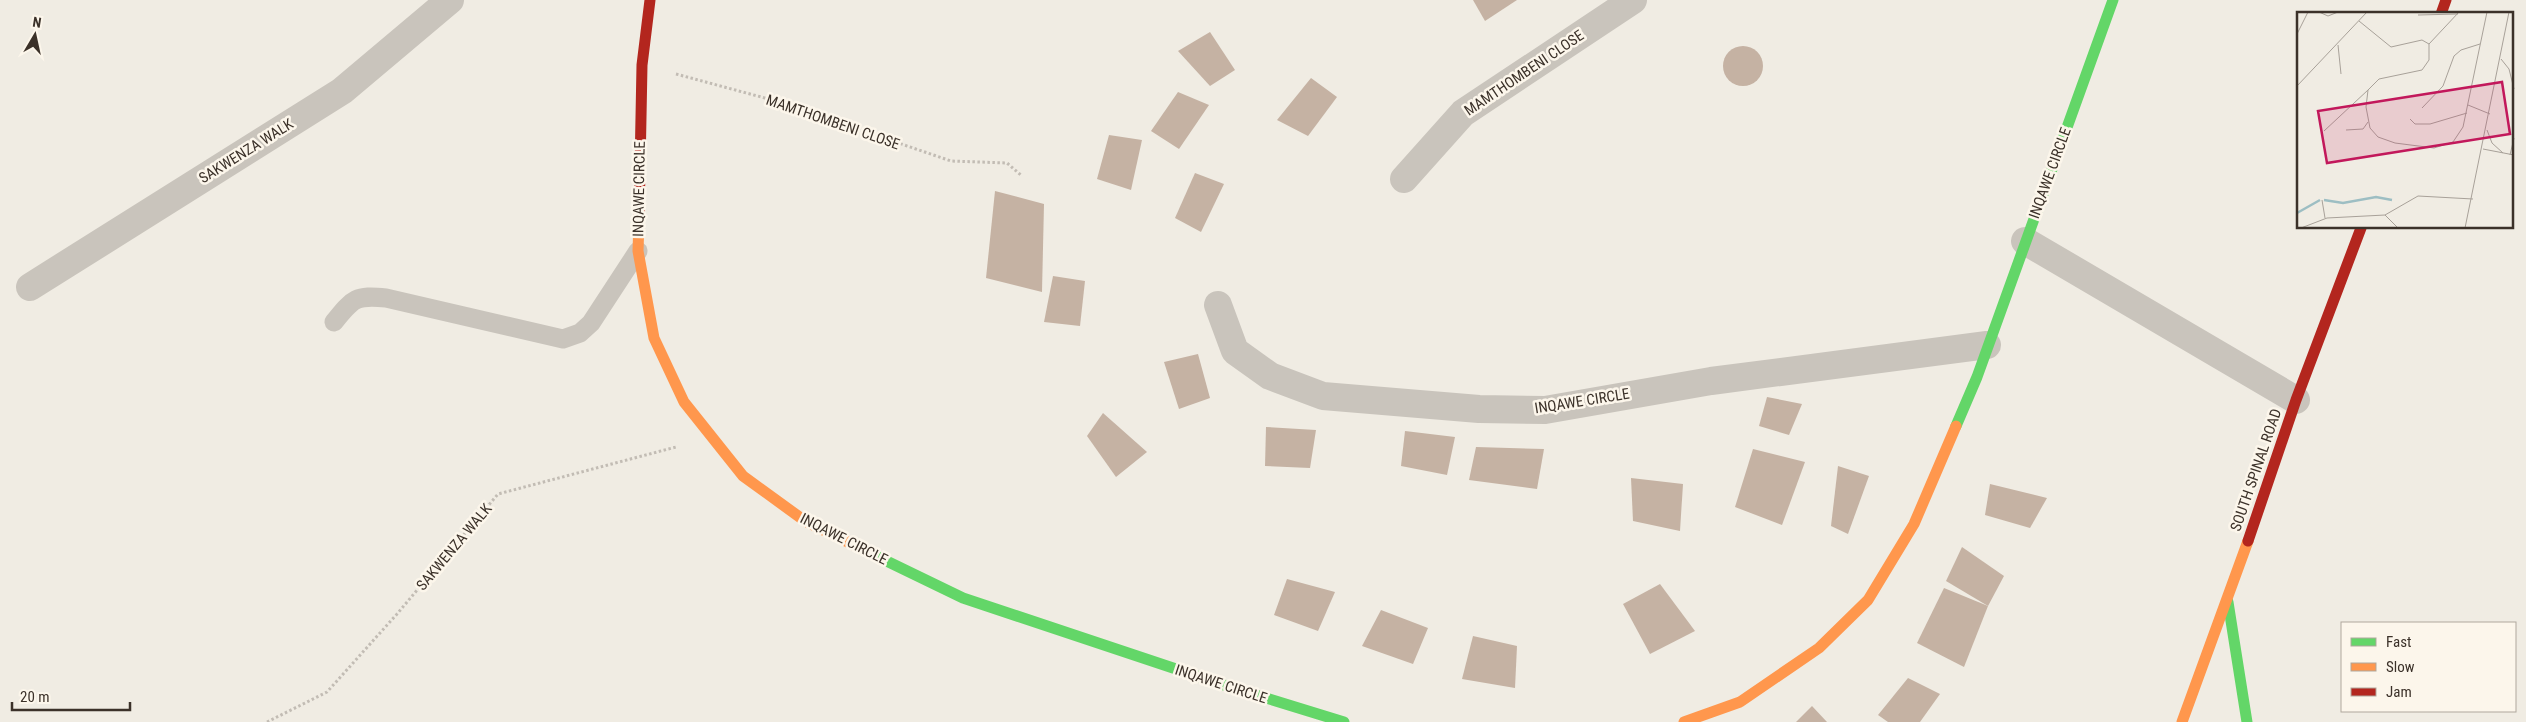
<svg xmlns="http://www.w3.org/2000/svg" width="2526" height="722" font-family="'Roboto Condensed',sans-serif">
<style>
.building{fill:#c5b2a3}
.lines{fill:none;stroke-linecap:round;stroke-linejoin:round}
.path{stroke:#c2bcb4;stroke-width:3;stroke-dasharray:2.5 2.5;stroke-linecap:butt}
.lane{stroke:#c9c4bc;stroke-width:19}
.street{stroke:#c9c4bc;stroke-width:28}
.fast{stroke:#63d668;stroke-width:11}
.slow{stroke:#ff974d;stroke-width:11}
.jam{stroke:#b3261e;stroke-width:11}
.labels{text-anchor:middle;stroke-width:5;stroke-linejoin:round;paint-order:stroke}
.street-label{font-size:15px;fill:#3b3129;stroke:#fcf6eb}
.inset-river{fill:none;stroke:#9dbec3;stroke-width:2.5}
.inset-road{fill:none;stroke:#a8a199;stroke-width:1}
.view{fill:#c2185b;fill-opacity:0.15;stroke:#c2185b;stroke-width:2.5}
.inset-edge{fill:none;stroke:#3b3129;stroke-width:2.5}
</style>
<rect width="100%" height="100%" fill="#f0ece3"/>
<g class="building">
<polygon points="1473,0 1517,0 1485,21"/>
<polygon points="1210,32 1235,70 1210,86 1178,51"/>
<circle cx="1743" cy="66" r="20"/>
<polygon points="1311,78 1337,97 1308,136 1277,120"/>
<polygon points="1178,92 1209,105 1179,149 1151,131"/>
<polygon points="1109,135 1142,140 1131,190 1097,179"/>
<polygon points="1195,173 1224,184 1201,232 1175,218"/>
<polygon points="995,191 1044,204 1042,292 986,278"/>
<polygon points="1053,276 1085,281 1080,326 1044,322"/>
<polygon points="1198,354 1210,398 1179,409 1164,362"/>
<polygon points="1767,397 1802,404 1789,435 1759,426"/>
<polygon points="1103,413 1147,452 1116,477 1087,436"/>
<polygon points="1266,427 1316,430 1310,468 1265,466"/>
<polygon points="1405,431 1455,437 1447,475 1401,466"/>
<polygon points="1476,447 1544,449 1537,489 1469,480"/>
<polygon points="1753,449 1805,462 1782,525 1735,507"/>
<polygon points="1838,466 1869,476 1848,534 1831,526"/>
<polygon points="1631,478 1683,484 1680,531 1633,521"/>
<polygon points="1990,484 2047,498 2030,528 1985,515"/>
<polygon points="1962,547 2004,576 1988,606 1946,581"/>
<polygon points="1287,579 1335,592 1318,631 1274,615"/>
<polygon points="1660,584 1695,631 1650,654 1623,604"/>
<polygon points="1944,588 1988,606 1964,667 1917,643"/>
<polygon points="1381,610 1428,628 1413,664 1362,646"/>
<polygon points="1473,636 1517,646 1515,688 1462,679"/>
<polygon points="1908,678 1940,694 1920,722 1888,722 1878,715"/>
<polygon points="1812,706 1827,722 1796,722"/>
</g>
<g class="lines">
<g class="path">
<polyline points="676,74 776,101 951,161 1007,163 1022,176"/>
<polyline points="267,722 327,692 397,614 498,494 676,447"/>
</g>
<path class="lane" d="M 334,322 C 353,298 356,295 386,298 L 563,339 L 580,333 L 591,323 L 638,251"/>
<g class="street">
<polyline points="1404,179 1463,113 1633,0"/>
<polyline points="2025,241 2296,400"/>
<polyline points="30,287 342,91 450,0"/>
<polyline points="1218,305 1235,351 1270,376 1323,396 1479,409 1545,410 1711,381 1987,345"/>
</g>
<g class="fast">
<polyline points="1956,426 1977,377 2113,0"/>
<polyline points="870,553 963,598 1227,686 1344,722"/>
<polyline points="2228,602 2247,722"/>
</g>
<g class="slow">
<polyline points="639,221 638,251 654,338 684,402 743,476 805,521 870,553"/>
<polyline points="1684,722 1740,702 1819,648 1868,600 1914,524 1956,426"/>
<polyline points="2182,722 2248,541"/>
</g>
<g class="jam">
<polyline points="2441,14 2446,0"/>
<polyline points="639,221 642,65 650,0"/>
<polyline points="2248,541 2296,400 2361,228"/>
</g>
</g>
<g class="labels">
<g class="street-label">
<text transform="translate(1524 73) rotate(-34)" y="5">MAMTHOMBENI CLOSE</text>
<text transform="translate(833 122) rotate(19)" y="5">MAMTHOMBENI CLOSE</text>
<text transform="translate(246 151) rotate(-32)" y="5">SAKWENZA WALK</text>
<text transform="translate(2050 173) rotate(-70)" y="5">INQAWE CIRCLE</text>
<text transform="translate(639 189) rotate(-89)" y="5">INQAWE CIRCLE</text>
<text transform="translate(1582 401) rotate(-9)" y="5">INQAWE CIRCLE</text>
<text transform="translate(2256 470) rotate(-71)" y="5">SOUTH SPINAL ROAD</text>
<text transform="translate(844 539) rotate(27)" y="5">INQAWE CIRCLE</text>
<text transform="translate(454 547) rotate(-50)" y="5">SAKWENZA WALK</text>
<text transform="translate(1221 684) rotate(18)" y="5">INQAWE CIRCLE</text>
</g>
</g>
<g transform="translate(2297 12)">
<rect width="216" height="216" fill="#f0ece3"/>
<path class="inset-river" d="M 27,188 L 46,191 L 79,185 L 95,188M 0,201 L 23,188"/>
<path class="inset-road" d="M 22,0 L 31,4 L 41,0M 121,3 L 161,2M 62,9 L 94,35 L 125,28 L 132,32 L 132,48 L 125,58 L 82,67 L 71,78 L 69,95 L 73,116 L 81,125 L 98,131 L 137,136 L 156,130 L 166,115 L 190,0M 0,22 L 11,0M 132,32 L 162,0M 41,33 L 44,62M 204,47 L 212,57 L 217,77M 0,74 L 70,0M 171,93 L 193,102M 125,96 L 146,74 L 157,44 L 164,38 L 183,32M 113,107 L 118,112 L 133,112 L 170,101M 49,118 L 66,117 L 71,110M 190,118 L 195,131 L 206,141M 27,119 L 71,78M 186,137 L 217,143M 213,143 L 217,126M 25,188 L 28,206M 88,203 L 101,216M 4,216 L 30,206 L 88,203 L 121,184 L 176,187M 168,216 L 212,0"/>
<path class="view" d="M 205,70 L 213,122 L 30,151 L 21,99 Z"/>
<rect width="216" height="216" class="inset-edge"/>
</g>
<rect x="2341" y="622" width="175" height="90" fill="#fcf6eb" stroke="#afa79d"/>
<rect x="2351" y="638" width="25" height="8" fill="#63d668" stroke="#afa79d"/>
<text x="2386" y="647" font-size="15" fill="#3b3129">Fast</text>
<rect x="2351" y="663" width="25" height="8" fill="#ff974d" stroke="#afa79d"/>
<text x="2386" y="672" font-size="15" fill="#3b3129">Slow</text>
<rect x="2351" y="688" width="25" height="8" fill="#b3261e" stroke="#afa79d"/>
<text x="2386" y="697" font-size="15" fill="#3b3129">Jam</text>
<g transform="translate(35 35) rotate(9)" stroke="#fcf6eb" stroke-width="4" paint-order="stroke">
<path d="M0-4L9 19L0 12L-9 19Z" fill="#3b3129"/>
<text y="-8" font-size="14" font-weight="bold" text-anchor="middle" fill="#3b3129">N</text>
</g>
<path d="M12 702v8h118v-8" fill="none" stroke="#3b3129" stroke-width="2.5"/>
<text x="20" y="702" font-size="15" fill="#3b3129" stroke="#fcf6eb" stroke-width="4" paint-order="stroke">20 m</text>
</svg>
